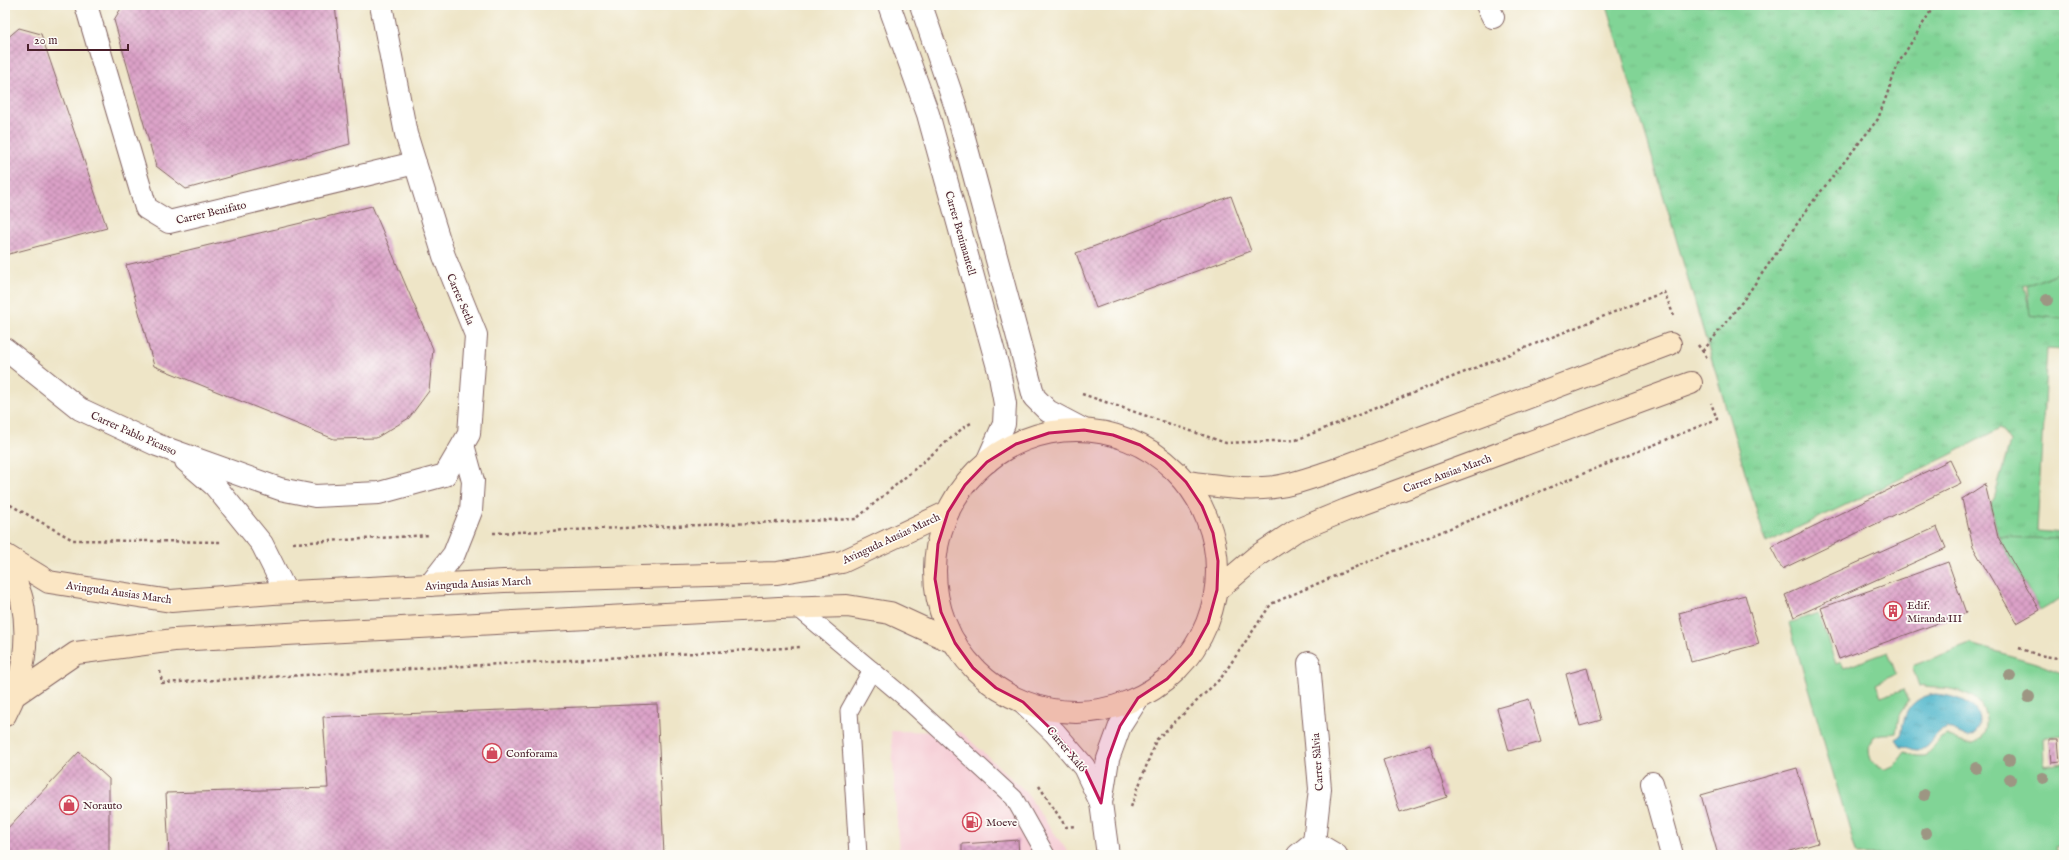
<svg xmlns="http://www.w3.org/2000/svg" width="2069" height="860" font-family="'IM FELL English',serif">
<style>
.built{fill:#f6cfd7}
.grass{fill:url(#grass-tufts);stroke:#667a60}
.garden{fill:#81d496;stroke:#667a60}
.water{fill:url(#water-ripples);stroke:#4c6a7b}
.building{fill:url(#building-cross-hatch)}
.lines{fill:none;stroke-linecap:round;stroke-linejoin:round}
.service-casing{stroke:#836462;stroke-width:19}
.minor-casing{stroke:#836462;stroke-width:24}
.secondary-casing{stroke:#836462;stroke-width:24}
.path{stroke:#836462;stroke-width:2.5;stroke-dasharray:3 3;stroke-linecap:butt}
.service{stroke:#fff;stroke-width:17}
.minor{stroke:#fff;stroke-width:22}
.secondary{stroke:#fbe6c4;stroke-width:22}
.tree{fill:#9d9683}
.marked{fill:#c2185b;fill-opacity:0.2;stroke:#c2185b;stroke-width:3;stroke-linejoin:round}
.labels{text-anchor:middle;stroke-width:3.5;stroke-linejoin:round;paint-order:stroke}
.street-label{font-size:11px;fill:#4a1f2b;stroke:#fdfcf7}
.poi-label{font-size:11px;fill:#4a1f2b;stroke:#fdfcf7;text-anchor:start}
</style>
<defs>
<pattern id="grass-tufts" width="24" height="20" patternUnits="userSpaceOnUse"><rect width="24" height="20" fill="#81d496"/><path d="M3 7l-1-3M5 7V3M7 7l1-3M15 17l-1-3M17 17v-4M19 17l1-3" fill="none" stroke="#71b681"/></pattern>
<pattern id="water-ripples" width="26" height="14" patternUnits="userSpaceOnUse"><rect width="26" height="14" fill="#4db6cb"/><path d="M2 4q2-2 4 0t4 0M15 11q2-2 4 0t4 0" fill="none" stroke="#4293a5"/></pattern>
<pattern id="building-cross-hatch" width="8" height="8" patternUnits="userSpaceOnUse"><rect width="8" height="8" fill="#dba1c8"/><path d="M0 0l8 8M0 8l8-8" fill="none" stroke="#b483a3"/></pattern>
</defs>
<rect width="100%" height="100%" fill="#fdfcf7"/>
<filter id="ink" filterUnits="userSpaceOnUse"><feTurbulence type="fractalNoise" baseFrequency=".025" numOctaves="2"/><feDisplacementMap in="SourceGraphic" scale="8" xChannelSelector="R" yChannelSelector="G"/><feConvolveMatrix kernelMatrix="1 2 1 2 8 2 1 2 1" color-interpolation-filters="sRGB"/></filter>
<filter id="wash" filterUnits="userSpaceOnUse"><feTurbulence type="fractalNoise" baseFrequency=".012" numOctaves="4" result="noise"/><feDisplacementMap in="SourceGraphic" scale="16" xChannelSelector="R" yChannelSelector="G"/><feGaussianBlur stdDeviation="0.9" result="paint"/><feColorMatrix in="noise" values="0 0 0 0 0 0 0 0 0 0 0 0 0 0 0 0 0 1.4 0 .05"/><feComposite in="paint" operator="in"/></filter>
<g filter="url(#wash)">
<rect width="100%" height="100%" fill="#eee5c7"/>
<polygon class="built" points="891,731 961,732 1024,790 1070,855 899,855"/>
<polygon class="grass" points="1607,5 2064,5 2064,270 2024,287 2031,315 2064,319 2064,350 2047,349 2037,531 2064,533 2064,540 1998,537 1990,502 1994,499 2010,442 2000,428 1948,456 1766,543"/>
<g class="garden">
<polygon points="2064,270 2064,319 2030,315 2027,286"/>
<polygon points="1998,537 2058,539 2062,597 2040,610"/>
<path d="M 1818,613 L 1836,664 L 1841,662 L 1844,668 L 1888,652 L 1896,674 L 1876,684 L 1881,697 L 1904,689 L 1909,700 L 1899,715 L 1896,733 C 1889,735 1880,732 1874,737 C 1867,743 1868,758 1874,764 C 1877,766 1883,767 1886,769 L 1895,765 L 1905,752 L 1917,756 L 1925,756 L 1941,738 L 1947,735 C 1954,739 1964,745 1973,743 C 1977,742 1982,738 1984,734 C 1990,717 1983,701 1967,694 C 1948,685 1936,690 1919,686 L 1912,666 L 1970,644 L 2036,663 L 2064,674 L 2064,735 L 2043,737 L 2044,766 L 2064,763 L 2064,845 L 2055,847 L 2057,855 L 1857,855 L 1789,623 Z"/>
</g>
<path class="water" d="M 1935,694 C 1958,696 1990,706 1975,734 L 1968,737 L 1947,728 C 1933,731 1931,750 1917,750 C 1912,750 1909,747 1904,746 L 1902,748 L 1896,739 L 1901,736 C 1903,731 1902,725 1904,720 C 1908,704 1920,696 1935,694 Z"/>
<g id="blocks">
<g class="building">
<polygon points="123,5 335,5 350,144 186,189 156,166 114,20"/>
<polygon points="19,28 41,34 107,228 5,255 5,40"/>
<polygon points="1231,196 1251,251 1096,308 1076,253"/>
<polygon points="372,206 433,349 429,391 409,418 376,438 334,439 154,366 126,265"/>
<polygon points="1950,460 1961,483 1782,569 1771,547"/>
<polygon points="1985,484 1998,537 2040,610 2017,623 1973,547 1962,499"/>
<polygon points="1937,527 1946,548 1794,617 1785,595"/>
<polygon points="1948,562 1966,613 1839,659 1821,608"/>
<polygon points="1745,595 1759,644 1691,662 1679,613"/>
<polygon points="1587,668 1601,720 1580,726 1566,674"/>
<polygon points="1529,699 1541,742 1509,751 1497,708"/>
<polygon points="657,704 664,855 169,855 166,793 328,788 323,717"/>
<polygon points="2049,740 2058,740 2060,762 2051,763"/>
<polygon points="1430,745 1447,797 1400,812 1383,760"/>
<polygon points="79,752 109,779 109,855 5,855 5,831"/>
<polygon points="1797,768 1818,843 1777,855 1718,855 1701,795"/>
<polygon points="1018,840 1019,855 962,855 962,844"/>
</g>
</g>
</g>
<g filter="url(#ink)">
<use href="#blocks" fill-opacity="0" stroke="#836462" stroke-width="1"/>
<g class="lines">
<defs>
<g id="service">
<polyline points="798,608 904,697 1014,798 1046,855"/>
<polyline points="858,855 849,711 872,670"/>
</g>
<g id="minor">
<polyline points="86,5 146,208 169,222 415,163"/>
<polyline points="889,5 928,114 999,371 1005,404 1004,424 987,462"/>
<polyline points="921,5 956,108 1034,397 1048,411 1084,430"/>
<polyline points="1487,5 1493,17"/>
<polyline points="5,349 80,409 157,445 280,489 315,496 379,493 445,475 469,434 476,335 444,256 406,134 381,5"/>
<polyline points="186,461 215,486 262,544 286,592"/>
<polyline points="430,585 454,554 471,511 473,481 463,445"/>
<polyline points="1023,702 1055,733 1084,767 1101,803"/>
<polyline points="1652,783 1672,855"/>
<polyline points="1314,842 1336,855"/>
<polyline points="1108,855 1101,803 1108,759 1120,726 1138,698"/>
<polyline points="1298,855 1314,842 1320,789 1309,663"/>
</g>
<g id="secondary">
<circle cx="1076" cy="571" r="141"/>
<path d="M 1186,482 C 1211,485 1238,490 1263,488 C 1287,487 1310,478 1332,471 L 1670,344"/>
<polyline points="5,555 49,582 171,601 273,593 504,581 777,573 842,562 948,512"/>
<path d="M 5,557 C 10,571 19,586 22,600 C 30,639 24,680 5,715"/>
<polyline points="1217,590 1256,557 1295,531 1346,510 1691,383"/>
<polyline points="15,695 76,653 174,640 779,608 847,606 890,613 955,643"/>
</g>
</defs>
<use href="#service" class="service-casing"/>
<use href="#minor" class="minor-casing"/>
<use href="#secondary" class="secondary-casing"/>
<g class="path">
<polyline points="1698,345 1708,359"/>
<polyline points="1703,351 1742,302 1811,204 1878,119 1898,64 1932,9 1975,5"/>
<polyline points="1082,394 1226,443 1296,440 1664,292 1674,316"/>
<polyline points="5,502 73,540 222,542"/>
<polyline points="493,533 856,519 964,427 973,422"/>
<polyline points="293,543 430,535"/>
<polyline points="2019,648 2038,655 2064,659"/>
<polyline points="160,671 162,683 802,647"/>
<polyline points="1039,786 1066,827 1076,826"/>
<polyline points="1131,807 1156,740 1221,678 1271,604 1360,565 1717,419 1711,403"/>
</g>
<use href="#service" class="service"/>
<use href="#minor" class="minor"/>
<use href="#secondary" class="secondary"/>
</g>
<g class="tree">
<circle cx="2047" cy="300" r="6"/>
<circle cx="2010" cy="676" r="6"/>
<circle cx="2029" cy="697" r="6"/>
<circle cx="2009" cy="760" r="6"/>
<circle cx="1976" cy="768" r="6"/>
<circle cx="2043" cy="778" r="6"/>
<circle cx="2010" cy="779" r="6"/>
<circle cx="1924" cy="795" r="6"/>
<circle cx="1926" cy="833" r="6"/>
</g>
</g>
<path class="marked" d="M 1084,430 L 1113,435 L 1140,445 L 1165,461 L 1186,482 L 1202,506 L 1213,533 L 1218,561 L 1217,590 L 1208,623 L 1191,654 L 1167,679 L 1138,698 L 1120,726 L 1108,759 L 1101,803 L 1084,767 L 1055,733 L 1023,702 L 996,688 L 973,668 L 955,643 L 941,612 L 935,579 L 938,544 L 948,512 L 965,485 L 987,462 L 1016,444 L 1049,433 Z"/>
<defs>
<symbol id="building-ring" viewBox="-11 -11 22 22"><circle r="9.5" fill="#fdfcf7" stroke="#d1495b" stroke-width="1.5"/><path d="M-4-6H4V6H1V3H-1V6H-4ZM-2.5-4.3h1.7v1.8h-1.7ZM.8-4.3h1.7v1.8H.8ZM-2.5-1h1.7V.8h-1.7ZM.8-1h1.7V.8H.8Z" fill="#d1495b"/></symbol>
<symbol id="shop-ring" viewBox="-11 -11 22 22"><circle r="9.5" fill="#fdfcf7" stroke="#d1495b" stroke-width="1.5"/><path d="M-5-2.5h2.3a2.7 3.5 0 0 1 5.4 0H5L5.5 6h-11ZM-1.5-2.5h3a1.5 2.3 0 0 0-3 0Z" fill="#d1495b"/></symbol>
<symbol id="fuel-ring" viewBox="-11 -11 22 22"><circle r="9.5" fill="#fdfcf7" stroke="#d1495b" stroke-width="1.5"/><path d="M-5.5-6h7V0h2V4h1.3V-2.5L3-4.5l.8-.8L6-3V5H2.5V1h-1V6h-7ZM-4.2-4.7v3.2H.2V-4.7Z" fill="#d1495b"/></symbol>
</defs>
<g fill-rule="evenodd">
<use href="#building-ring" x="1882" y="600" width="22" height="22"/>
<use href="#shop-ring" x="481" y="742" width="22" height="22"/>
<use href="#shop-ring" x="58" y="794" width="22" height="22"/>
<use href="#fuel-ring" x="961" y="811" width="22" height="22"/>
</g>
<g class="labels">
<g class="street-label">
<text transform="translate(211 212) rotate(-13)" y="4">Carrer Benifato</text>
<text transform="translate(961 233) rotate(74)" y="4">Carrer Benimantell</text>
<text transform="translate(461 299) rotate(67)" y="4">Carrer Setla</text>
<text transform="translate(134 433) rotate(24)" y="4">Carrer Pablo Picasso</text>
<text transform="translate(1447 473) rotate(-20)" y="4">Carrer Ausias March</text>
<text transform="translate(891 538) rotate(-25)" y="4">Avinguda Ausias March</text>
<text transform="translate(478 583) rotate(-3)" y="4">Avinguda Ausias March</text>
<text transform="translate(119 592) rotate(8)" y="4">Avinguda Ausias March</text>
<text transform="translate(1067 749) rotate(50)" y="4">Carrer Xaló</text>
<text transform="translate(1317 762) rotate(-94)" y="4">Carrer Sàlvia</text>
</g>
<g class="poi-label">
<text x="1907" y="609">Edif.<tspan x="1907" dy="13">Miranda III</tspan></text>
<text x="506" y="757">Conforama</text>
<text x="83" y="809">Norauto</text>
<text x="986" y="826">Moeve</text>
</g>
</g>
<rect width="2069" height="860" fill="none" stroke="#fdfcf7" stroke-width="20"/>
<path d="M28 44v6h100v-6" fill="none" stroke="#4a1f2b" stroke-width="2"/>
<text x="34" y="44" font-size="12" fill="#4a1f2b" stroke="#fdfcf7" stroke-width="3" paint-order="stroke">20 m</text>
</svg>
